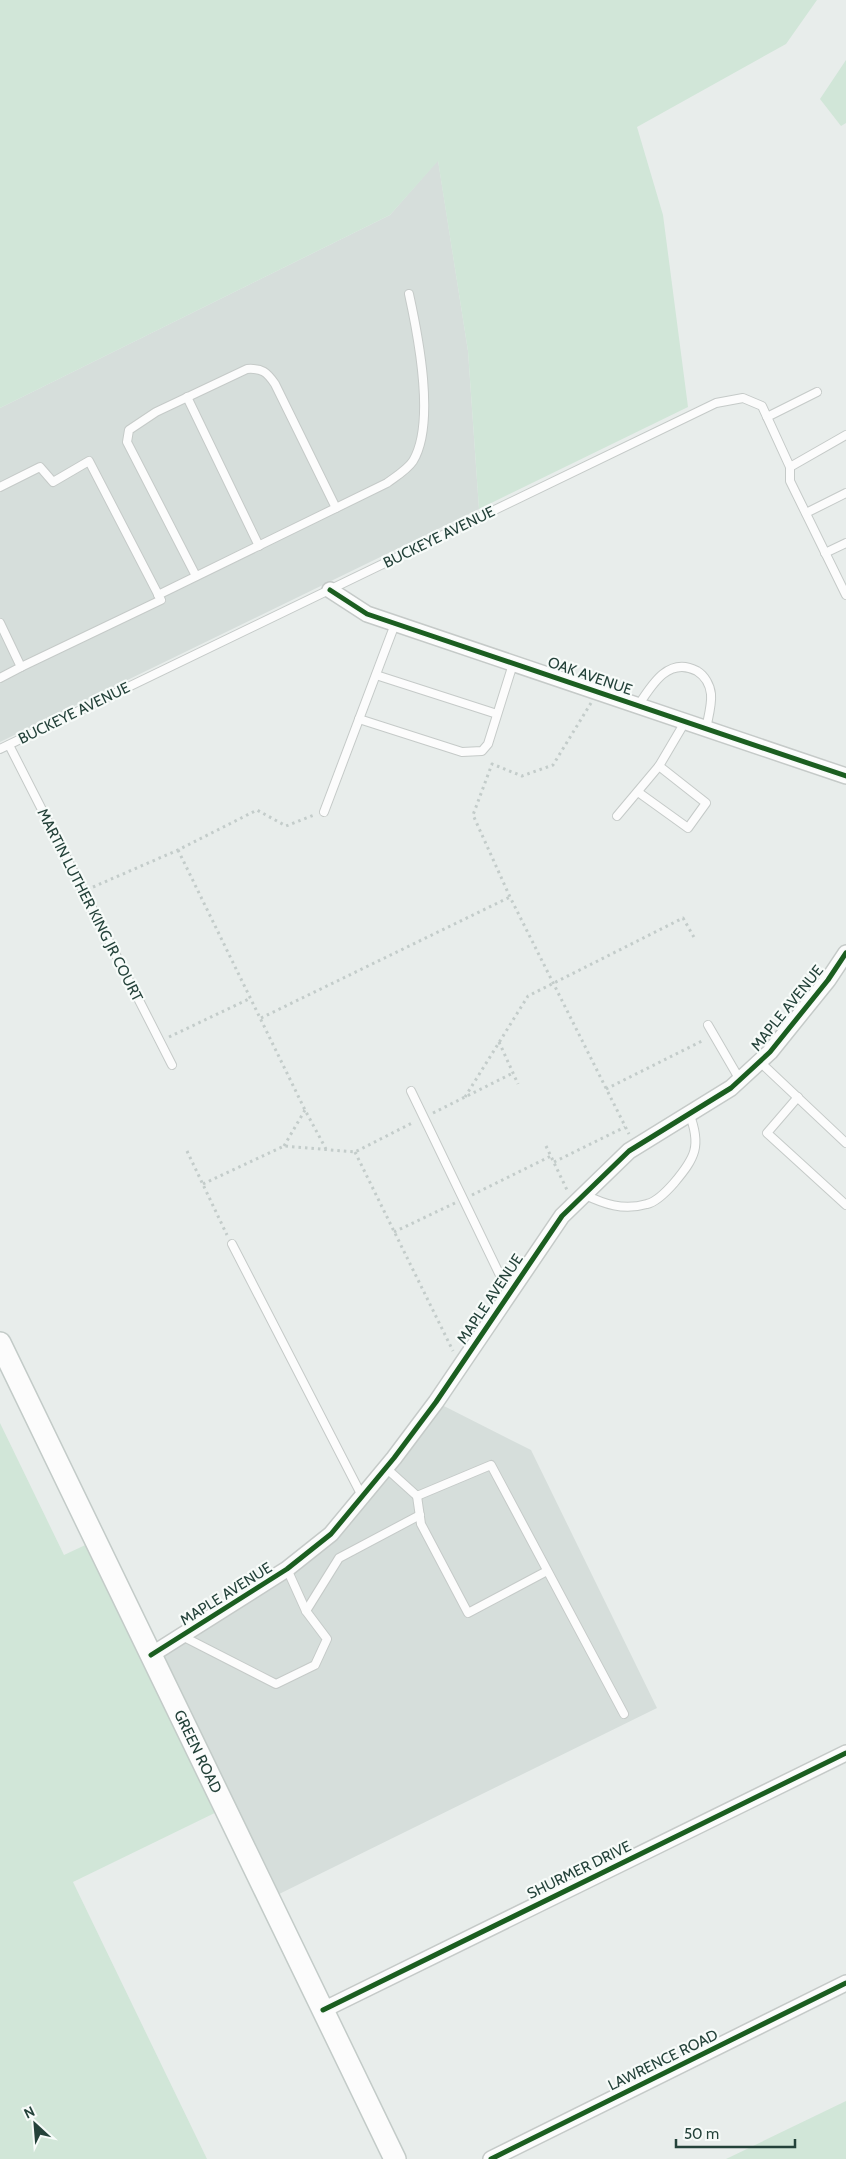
<svg xmlns="http://www.w3.org/2000/svg" width="846" height="2159" font-family="Cabin,sans-serif">
<style>
.built{fill:#d6dedb}
.green{fill:#d1e6d8}
.lines{fill:none;stroke-linecap:round;stroke-linejoin:round}
.service-casing{stroke:#c5cac8;stroke-width:10}
.minor-casing{stroke:#c5cac8;stroke-width:18}
.secondary-casing{stroke:#c3cbc8;stroke-width:24}
.path{stroke:#c3ccca;stroke-width:3;stroke-dasharray:2.5 4;stroke-linecap:butt}
.service{stroke:#fcfcfc;stroke-width:8}
.minor{stroke:#fcfcfc;stroke-width:15}
.secondary{stroke:#fcfcfc;stroke-width:21}
.cycleway-casing{stroke:#f7fbf9;stroke-width:8}
.cycleway{stroke:#1b5e20;stroke-width:5}
.labels{text-anchor:middle;stroke-width:4.5;stroke-linejoin:round;paint-order:stroke}
.street-label{font-size:15px;fill:#24423a;stroke:#f7fbf9}
</style>
<rect width="100%" height="100%" fill="#e8edeb"/>
<g class="built">
<polygon points="438,160 468,351 479,509 0,742 0,408 390,215"/>
<polygon points="436,1402 531,1450 657,1708 269,1899 151,1655 331,1534"/>
</g>
<g class="green">
<polygon points="0,0 817,0 786,44 637,127 663,215 688,407 479,509 468,351 438,161 390,215 0,408"/>
<polygon points="846,60 846,123 841,126 820,99"/>
<polygon points="0,1423 64,1555 96,1540 225,1808 73,1882 207,2159 0,2159"/>
<polygon points="846,2101 846,2159 726,2159"/>
</g>
<g class="lines">
<defs>
<g id="service">
<polyline points="187,397 259,546"/>
<polyline points="767,417 817,392"/>
<polyline points="790,467 790,481 846,595"/>
<polyline points="0,487 40,467 53,482 89,461 161,600 21,667 0,623"/>
<polyline points="806,513 846,493"/>
<polyline points="825,553 846,543"/>
<path d="M 196,576 L 127,442 L 129,430 L 156,412 L 247,369 C 262,368 267,372 275,384 L 336,508"/>
<path d="M 158,595 L 387,483 C 395,477 407,470 413,461 C 436,423 418,335 409,294"/>
<polyline points="376,675 497,714"/>
<polyline points="0,678 21,667"/>
<path d="M 638,706 C 652,684 669,656 697,671 C 705,676 710,685 711,694 C 712,705 708,718 706,729"/>
<polyline points="359,719 462,752 482,751 488,744 513,664"/>
<polyline points="9,745 172,1065"/>
<polyline points="0,749 716,403 743,398 762,406 790,467 846,435"/>
<polyline points="638,792 688,828 706,803 659,766"/>
<polyline points="324,812 395,624"/>
<polyline points="617,816 659,766 685,722"/>
<polyline points="708,1025 740,1080"/>
<polyline points="760,1062 846,1143"/>
<polyline points="411,1091 509,1294"/>
<polyline points="798,1097 767,1133 846,1205"/>
<path d="M 583,1194 C 604,1204 623,1211 647,1204 C 656,1202 667,1191 674,1183 C 695,1158 702,1146 689,1113"/>
<polyline points="232,1244 362,1496"/>
<polyline points="386,1468 417,1496 491,1465 624,1714"/>
<polyline points="417,1496 421,1524 468,1613 547,1571"/>
<polyline points="306,1611 339,1558 420,1515"/>
<polyline points="182,1636 276,1684 315,1665 327,1639 306,1611 287,1569"/>
</g>
<g id="minor">
<polyline points="330,590 367,614 846,776"/>
<polyline points="151,1655 287,1569 331,1534 394,1458 436,1402 562,1216 629,1151 731,1088 770,1052 828,980 846,953"/>
<polyline points="323,2010 846,1753"/>
<polyline points="491,2159 846,1983"/>
</g>
<g id="secondary">
<path id="s1" d="M 0,1343 L 395,2159"/>
</g>
</defs>
<use href="#service" class="service-casing"/>
<use href="#minor" class="minor-casing"/>
<use href="#secondary" class="secondary-casing"/>
<g class="path">
<polyline points="591,703 553,765 522,776 492,764 473,815 510,897 629,1134"/>
<polyline points="178,850 305,1110 326,1149"/>
<polyline points="93,887 178,850 257,810 286,826 314,815"/>
<polyline points="261,1018 510,897"/>
<polyline points="169,1037 251,998"/>
<polyline points="499,1042 518,1084"/>
<polyline points="606,1089 704,1040"/>
<polyline points="465,1097 528,996 683,918 695,939"/>
<polyline points="433,1113 513,1073"/>
<polyline points="284,1146 305,1110"/>
<polyline points="546,1146 568,1192"/>
<polyline points="187,1151 227,1235"/>
<polyline points="355,1152 453,1351"/>
<polyline points="554,1162 625,1127"/>
<polyline points="203,1184 284,1146 355,1152 414,1122"/>
<polyline points="472,1195 551,1156"/>
<polyline points="394,1232 455,1203"/>
</g>
<use href="#service" class="service"/>
<use href="#minor" class="minor"/>
<use href="#secondary" class="secondary"/>
<defs>
<g id="cycleway">
<polyline points="330,590 367,614 846,776"/>
<polyline points="151,1655 287,1569 331,1534 394,1458 436,1402 562,1216 629,1151 731,1088 770,1052 828,980 846,953"/>
<polyline points="323,2010 846,1753"/>
<polyline points="491,2159 846,1983"/>
</g>
</defs>
<use href="#cycleway" class="cycleway-casing"/>
<use href="#cycleway" class="cycleway"/>
</g>
<g class="labels">
<g class="street-label">
<text transform="translate(439 537) rotate(-26)" y="5">BUCKEYE AVENUE</text>
<text transform="translate(590 676) rotate(19)" y="5">OAK AVENUE</text>
<text transform="translate(74 713) rotate(-26)" y="5">BUCKEYE AVENUE</text>
<text transform="translate(90 905) rotate(63)" y="5">MARTIN LUTHER KING JR COURT</text>
<text transform="translate(787 1008) rotate(-51)" y="5">MAPLE AVENUE</text>
<text transform="translate(490 1299) rotate(-56)" y="5">MAPLE AVENUE</text>
<text transform="translate(226 1594) rotate(-32)" y="5">MAPLE AVENUE</text>
<text dy="5" stroke="none"><textPath href="#s1" startOffset="454">GREEN ROAD</textPath></text>
<text transform="translate(579 1870) rotate(-26)" y="5">SHURMER DRIVE</text>
<text transform="translate(663 2060) rotate(-26)" y="5">LAWRENCE ROAD</text>
</g>
</g>
<g transform="translate(35 2124) rotate(334)" stroke="#f7fbf9" stroke-width="4" paint-order="stroke">
<path d="M0-4L9 19L0 12L-9 19Z" fill="#24423a"/>
<text y="-8" font-size="14" font-weight="bold" text-anchor="middle" fill="#24423a">N</text>
</g>
<path d="M676 2139v8h119v-8" fill="none" stroke="#24423a" stroke-width="2.5"/>
<text x="684" y="2139" font-size="15" fill="#24423a" stroke="#f7fbf9" stroke-width="4" paint-order="stroke">50 m</text>
</svg>
